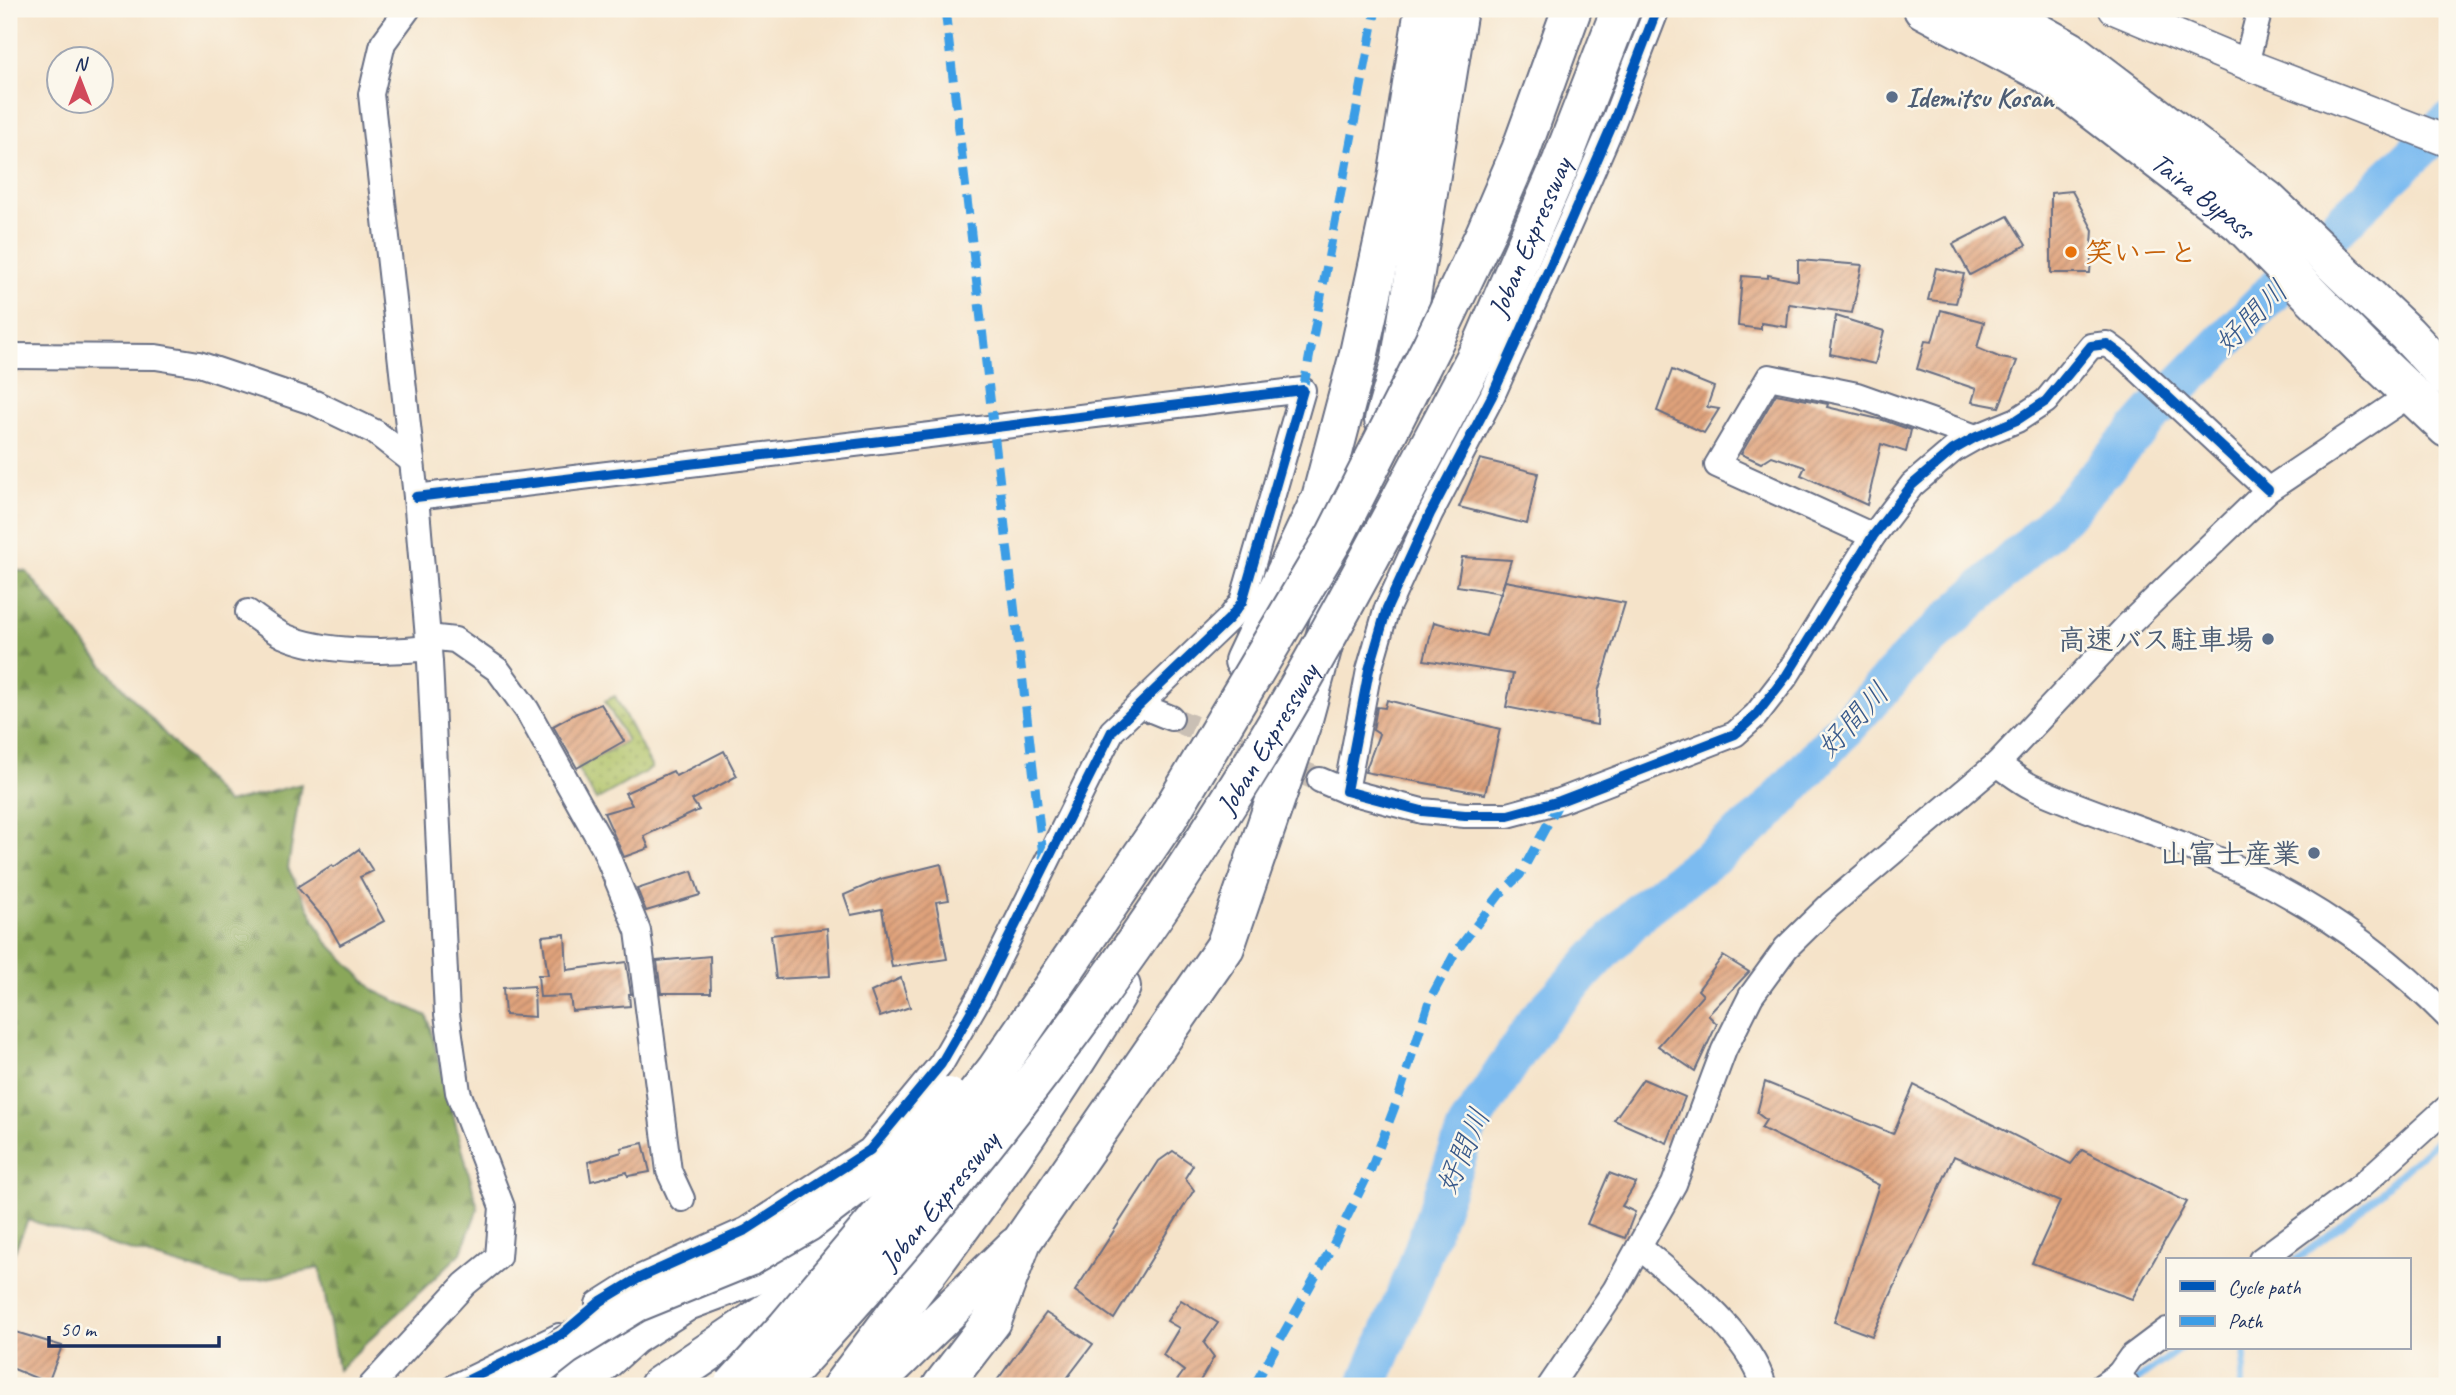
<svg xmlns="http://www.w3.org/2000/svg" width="2456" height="1395" font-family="Caveat,'Klee One',sans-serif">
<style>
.grass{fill:url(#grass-dots);stroke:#647862;stroke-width:2}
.forest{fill:url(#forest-firs);stroke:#526b5c;stroke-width:2}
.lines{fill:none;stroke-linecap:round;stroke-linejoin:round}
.stream{stroke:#7cbbf0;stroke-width:7}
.river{stroke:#7cbbf0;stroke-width:40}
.building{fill:url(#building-hatch)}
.minor-tunnel{stroke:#c9bfb4;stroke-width:24;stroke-dasharray:24 12;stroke-linecap:butt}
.minor-casing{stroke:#676e83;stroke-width:28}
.tertiary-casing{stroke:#676e83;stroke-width:33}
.trunk-casing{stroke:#676e83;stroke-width:42}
.motorway-casing{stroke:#676e83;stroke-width:42}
.minor{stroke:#fff;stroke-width:24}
.tertiary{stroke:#fff;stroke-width:30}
.trunk{stroke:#fff;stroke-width:38}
.motorway{stroke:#fff;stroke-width:38}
.motorway-bridge-casing{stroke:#676e83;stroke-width:42;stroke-linecap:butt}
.motorway-bridge{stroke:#fff;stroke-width:38}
.quiet{stroke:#3b9de6;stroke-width:9;stroke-dasharray:18 9;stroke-linecap:butt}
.cycleway-casing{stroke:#fbf7ec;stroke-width:15}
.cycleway{stroke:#0057b8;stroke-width:10}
.service-dot{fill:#5c6f8a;stroke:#fbf7ec;stroke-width:2.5}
.food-dot{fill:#e8710a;stroke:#fbf7ec;stroke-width:2.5}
.labels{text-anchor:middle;stroke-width:5;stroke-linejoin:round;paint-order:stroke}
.service-label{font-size:28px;font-weight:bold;fill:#4e5e75;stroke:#fbf7ec;text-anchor:end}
.street-label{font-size:28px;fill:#1b2f5e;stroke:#fbf7ec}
.food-label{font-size:28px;font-weight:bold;fill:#c56008;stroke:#fbf7ec;text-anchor:start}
.water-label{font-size:30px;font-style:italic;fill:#38598a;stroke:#fbf7ec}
</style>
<defs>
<pattern id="grass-dots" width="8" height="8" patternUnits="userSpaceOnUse" patternTransform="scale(1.75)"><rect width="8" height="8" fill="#aec165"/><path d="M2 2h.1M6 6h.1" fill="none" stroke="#8d9d56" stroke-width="1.8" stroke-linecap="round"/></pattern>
<pattern id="forest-firs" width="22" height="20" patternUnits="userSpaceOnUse" patternTransform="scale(1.75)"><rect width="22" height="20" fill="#8aa75a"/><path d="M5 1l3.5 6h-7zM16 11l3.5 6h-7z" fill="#70884e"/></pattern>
<pattern id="building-hatch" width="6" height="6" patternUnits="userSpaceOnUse" patternTransform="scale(1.75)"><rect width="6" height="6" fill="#e0a37c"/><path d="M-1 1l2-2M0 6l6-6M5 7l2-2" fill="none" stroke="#b58569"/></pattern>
</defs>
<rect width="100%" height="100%" fill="#fbf7ec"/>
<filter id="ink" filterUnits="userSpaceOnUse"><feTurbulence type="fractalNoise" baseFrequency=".0143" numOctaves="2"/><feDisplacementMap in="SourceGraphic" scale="14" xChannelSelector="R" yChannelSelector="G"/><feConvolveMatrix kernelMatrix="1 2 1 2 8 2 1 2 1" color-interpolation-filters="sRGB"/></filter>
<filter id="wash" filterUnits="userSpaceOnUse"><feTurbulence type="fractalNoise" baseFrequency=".00686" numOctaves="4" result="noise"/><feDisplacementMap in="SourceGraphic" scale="28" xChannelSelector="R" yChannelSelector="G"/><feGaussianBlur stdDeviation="1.57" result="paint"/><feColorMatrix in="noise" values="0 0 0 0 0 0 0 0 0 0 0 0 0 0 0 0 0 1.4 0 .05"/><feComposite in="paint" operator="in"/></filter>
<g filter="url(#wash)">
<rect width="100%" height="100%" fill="#f5e3c9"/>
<polygon class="grass" points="615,696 652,768 596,800 577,768 627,741 605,701"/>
<polygon class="forest" points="9,569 27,572 93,654 227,803 301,784 288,868 325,940 375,991 427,1016 478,1208 461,1253 338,1370 320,1268 240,1283 28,1220 9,1264"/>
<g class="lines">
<g class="stream">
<polyline points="2296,1260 2356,1214 2447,1131"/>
<polyline points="2132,1384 2181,1348"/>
<polyline points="2241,1386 2246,1348"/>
</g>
<polyline class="river" points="1367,1386 1413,1279 1467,1128 1538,1020 1643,909 1761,819 1913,654 2063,515 2156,410 2328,236 2447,123"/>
</g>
<g id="blocks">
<g class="building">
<polygon points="2072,191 2093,230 2090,273 2051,273 2051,193"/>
<polygon points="2008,216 2026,245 1970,275 1953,244"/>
<polygon points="1798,260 1862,265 1852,313 1789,304 1787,327 1761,323 1761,329 1738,326 1742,276 1768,278 1768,275 1798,281"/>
<polygon points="1936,268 1964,274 1956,303 1928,300"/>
<polygon points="1941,310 1984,322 1977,348 2001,358 2017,361 1999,407 1972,402 1976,389 1917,369 1925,341 1932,342"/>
<polygon points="1836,316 1884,331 1875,364 1830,354"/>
<polygon points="1672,370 1714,387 1707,407 1719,409 1704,433 1657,411"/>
<polygon points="1776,394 1828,404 1827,407 1883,420 1911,430 1906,452 1881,444 1867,505 1801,475 1805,467 1772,456 1761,463 1741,454"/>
<polygon points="1480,459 1538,473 1527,524 1459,507"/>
<polygon points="1462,557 1511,560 1501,593 1457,586"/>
<polygon points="1505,581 1625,603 1598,692 1597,725 1506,707 1513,674 1424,660 1434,622 1486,636"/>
<polygon points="1387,700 1500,729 1485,794 1365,772 1379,734 1373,730 1377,707 1385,708"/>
<polygon points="601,704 624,741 577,768 553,726 575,714"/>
<polygon points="724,751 737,776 692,800 699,810 644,836 649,848 624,857 604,813 632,805 625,793 673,771 676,776"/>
<polygon points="359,849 373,871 360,877 384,921 340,945 327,922 297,887 332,865 334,867"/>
<polygon points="941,864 949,900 936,902 947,959 892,967 882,909 851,915 844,895 881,879"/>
<polygon points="692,871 700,895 646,911 637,889"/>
<polygon points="827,928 830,976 776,979 771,935"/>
<polygon points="565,934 567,970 626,962 631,994 629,994 630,1006 572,1011 570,996 540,997 538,975 548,975 542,936"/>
<polygon points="710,956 711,993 661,993 657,961"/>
<polygon points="1723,956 1749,972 1708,1015 1717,1024 1695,1071 1658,1046 1703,995 1698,990"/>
<polygon points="901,978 910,1007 880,1017 871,992"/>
<polygon points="534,986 535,1017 505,1015 503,988"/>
<polygon points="1643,1079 1685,1097 1667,1143 1614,1120"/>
<polygon points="1765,1082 1893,1134 1914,1085 2071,1164 2082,1150 2187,1202 2132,1299 2032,1263 2060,1202 1954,1156 1872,1336 1834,1322 1879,1185 1761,1128 1766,1120 1757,1113"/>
<polygon points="643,1143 650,1172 628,1176 627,1172 591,1181 588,1162 622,1152 621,1148"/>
<polygon points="1173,1151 1193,1165 1185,1178 1194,1190 1114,1319 1075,1291 1159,1161"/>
<polygon points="1609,1173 1636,1183 1622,1206 1635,1212 1625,1238 1587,1224"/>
<polygon points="1181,1300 1218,1323 1204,1343 1214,1357 1197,1386 1173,1386 1184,1371 1163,1355 1179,1328 1167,1321"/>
<polygon points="1046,1313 1093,1344 1061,1386 993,1386"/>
<polygon points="9,1330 62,1346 48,1383 9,1367"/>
</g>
</g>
</g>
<g filter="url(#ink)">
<use href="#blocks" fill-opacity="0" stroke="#676e83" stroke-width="2"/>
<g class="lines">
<polyline class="minor-tunnel" points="1171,718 1320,780"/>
<defs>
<g id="minor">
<polyline points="1657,9 1613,123 1571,220 1492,396 1430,514 1387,608 1369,670 1346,791 1422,811 1465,815 1508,815 1560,801 1735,734 1756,715 1787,675 1873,536 1912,485 1953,450 1976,437 2017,420 2046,401 2091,346 2107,344 2126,358 2268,490"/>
<polyline points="2246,64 2260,9"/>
<polyline points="9,356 156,357 199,364 315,403 375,432 412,461"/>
<polyline points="416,497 1303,390 1242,602 1229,619 1112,731 980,996 941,1064 870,1150 746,1230 639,1278 598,1304"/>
<polyline points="1873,536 1717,465 1769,377 1857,395 1976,437"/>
<path d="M 248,612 C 259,620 272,630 284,636 C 323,653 388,653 429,648"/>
<polyline points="428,637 455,640 498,670 527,710 604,848 638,931 669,1171 682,1199"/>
<polyline points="1139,705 1171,718"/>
<path d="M 1997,764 C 2008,771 2020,781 2032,787 C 2080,809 2132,825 2181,844 C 2281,883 2373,940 2447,1016"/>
<polyline points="1320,780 1346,791"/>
<path d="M 1639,1247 C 1680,1281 1749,1334 1764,1386"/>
<polyline points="2261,1260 2361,1186 2447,1108"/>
<polyline points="371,1386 465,1284 498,1257 502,1207 458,1092 447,1014 430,662 416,497 371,94 383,43 408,9"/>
<polyline points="456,1386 559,1336"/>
<polyline points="1550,1386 1615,1290 1674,1184 1724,1050 1751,996 1786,948 1830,905 1997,764 2128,625 2268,490 2411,394"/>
<polyline points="2102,1386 2119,1374"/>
<polyline points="2127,1386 2119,1374 2131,1357 2167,1330"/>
</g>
<polyline id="tertiary" points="2114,9 2246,64 2447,141"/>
<g id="trunk">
<path id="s1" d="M 1923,9 L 2046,74 L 2240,223 L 2367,352 L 2447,428"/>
<polyline points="1995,9 2069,50 2267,200 2407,334 2447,377"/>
</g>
<g id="motorway">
<polyline points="1384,420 1400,364 1458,9"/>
<path id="s2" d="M 1401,499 L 1482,346 L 1562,161 L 1621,9"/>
<polyline points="1244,661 1321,498 1358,358 1397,179 1424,9"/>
<polyline points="576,1386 632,1336 687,1301 789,1263 883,1211"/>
<polyline points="659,1386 828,1271"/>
<path d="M 842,1386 C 939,1257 1039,1127 1121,987"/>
<polyline points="872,1386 1015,1247"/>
<polyline points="942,1386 992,1321 1022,1241 1225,947 1303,719 1363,498"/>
</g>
</defs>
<use href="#minor" class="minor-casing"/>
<use href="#tertiary" class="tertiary-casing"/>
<use href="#trunk" class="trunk-casing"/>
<use href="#motorway" class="motorway-casing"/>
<use href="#minor" class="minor"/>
<use href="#tertiary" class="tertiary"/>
<use href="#trunk" class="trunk"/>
<use href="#motorway" class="motorway"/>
<defs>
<g id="motorway-bridge">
<polyline points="514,1386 565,1346 635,1303 748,1257 808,1222 884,1164 948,1097"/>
<polyline points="733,1386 786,1328 908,1183 996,1070 1167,819 1335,536 1432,345 1485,234 1521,150 1572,9"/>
<path id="s3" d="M 776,1386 C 967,1181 1139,956 1282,715 C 1324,644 1363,571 1401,499"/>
</g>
</defs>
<use href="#motorway-bridge" class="motorway-bridge-casing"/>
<use href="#motorway-bridge" class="motorway-bridge"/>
<g class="quiet">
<polyline points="945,9 1044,864"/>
<polyline points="1303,390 1376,9"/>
<polyline points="1254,1386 1332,1247 1371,1169 1400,1093 1429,1001 1455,953 1500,894 1520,875 1560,801"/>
</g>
<defs>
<g id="cycleway">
<polyline points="1657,9 1613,123 1571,220 1492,396 1430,514 1387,608 1369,670 1346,791 1422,811 1465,815 1508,815 1560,801 1735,734 1756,715 1787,675 1873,536 1912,485 1953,450 1976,437 2017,420 2046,401 2091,346 2107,344 2126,358 2268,490"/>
<polyline points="416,497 1303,390 1242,602 1229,619 1112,731 980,996 941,1064 870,1150 746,1230 639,1278 601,1301 561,1335 456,1386"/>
</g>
</defs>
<use href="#cycleway" class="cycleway-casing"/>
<use href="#cycleway" class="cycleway"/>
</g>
</g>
<g class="service-dot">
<circle cx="1892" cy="97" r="7"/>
<circle cx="2268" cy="639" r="7"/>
<circle cx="2314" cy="853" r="7"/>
</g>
<circle class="food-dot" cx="2071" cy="252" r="7"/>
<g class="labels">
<g class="service-label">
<text x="1906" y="107" text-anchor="start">Idemitsu Kosan</text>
<text x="2254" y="649">高速バス駐車場</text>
<text x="2300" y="863">山富士産業</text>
</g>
<g class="street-label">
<text dy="10" stroke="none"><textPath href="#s1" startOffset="338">Taira Bypass</textPath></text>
<text dy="10" stroke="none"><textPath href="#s2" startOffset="292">Joban Expressway</textPath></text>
<text dy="10" stroke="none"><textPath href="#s3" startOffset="814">Joban Expressway</textPath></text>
<text dy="10" stroke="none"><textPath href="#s3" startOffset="247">Joban Expressway</textPath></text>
</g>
<g class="food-label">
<text x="2085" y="262">笑いーと</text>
</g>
<g class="water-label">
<text transform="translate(2251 317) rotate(-45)" y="10">好間川</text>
<text transform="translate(1853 720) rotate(-47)" y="10">好間川</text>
<text transform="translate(1463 1151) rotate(-66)" y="10">好間川</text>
</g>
</g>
<rect width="2456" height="1395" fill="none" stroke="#fbf7ec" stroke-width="35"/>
<rect x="2166" y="1258" width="245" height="91" fill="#fbf7ec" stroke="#a1a7b3" stroke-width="2"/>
<rect x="2180" y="1281" width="35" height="10" fill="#0057b8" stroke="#a1a7b3" stroke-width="2"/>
<text x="2228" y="1294" font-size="21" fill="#1b2f5e">Cycle path</text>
<rect x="2180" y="1316" width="35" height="10" fill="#3b9de6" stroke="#a1a7b3" stroke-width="2"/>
<text x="2228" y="1328" font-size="21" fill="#1b2f5e">Path</text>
<g transform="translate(80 80)"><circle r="33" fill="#fbf7ec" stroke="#a1a7b3" stroke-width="2"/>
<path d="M0-5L12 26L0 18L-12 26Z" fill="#d1495b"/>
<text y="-10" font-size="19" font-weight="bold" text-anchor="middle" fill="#1b2f5e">N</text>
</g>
<path d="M49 1336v10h170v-10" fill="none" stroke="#1b2f5e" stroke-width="3.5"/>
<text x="60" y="1336" font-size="21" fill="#1b2f5e" stroke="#fbf7ec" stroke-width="5" paint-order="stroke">50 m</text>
</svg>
